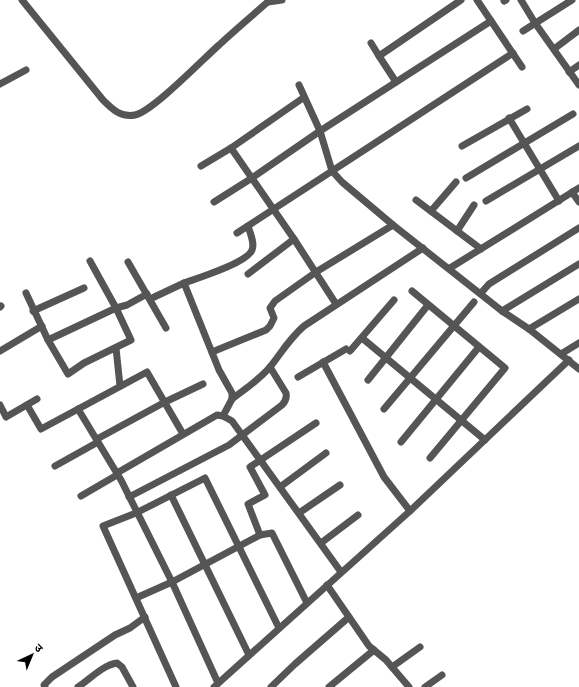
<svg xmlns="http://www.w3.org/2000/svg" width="579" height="687" font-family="Ubuntu,'Noto Sans Devanagari',sans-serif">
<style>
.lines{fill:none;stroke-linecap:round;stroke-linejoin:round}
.minor{stroke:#555;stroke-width:7}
</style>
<rect width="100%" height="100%" fill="#fff"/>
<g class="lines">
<g class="minor">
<path d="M 22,0 L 103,100 C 112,109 121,118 135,115 C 152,112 203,59 219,45 C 236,29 253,15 270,0"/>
<polyline points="477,0 522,67"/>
<polyline points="521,0 535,23 579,85"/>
<polyline points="504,1 506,0"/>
<polyline points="268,2 282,0"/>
<polyline points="523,31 572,0"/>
<polyline points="371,43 379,56 461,0"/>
<polyline points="554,49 579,30"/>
<polyline points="379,56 396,82"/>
<polyline points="569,72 579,65"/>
<polyline points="0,84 26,70"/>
<polyline points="299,85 320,131 332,171 342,182 393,225 502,311 529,329 579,369"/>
<polyline points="509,118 559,201"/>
<polyline points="462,146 527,109"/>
<polyline points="231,148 294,239 336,304"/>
<polyline points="201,166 231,148 303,98"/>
<polyline points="466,178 573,114"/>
<polyline points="572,192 579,202"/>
<polyline points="416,200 481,249"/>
<polyline points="486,201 579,146"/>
<polyline points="214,202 252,178 320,131 491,21"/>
<polyline points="431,211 456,182"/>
<polyline points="457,231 474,205"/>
<polyline points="237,233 513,53"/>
<polyline points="128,262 166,328"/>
<polyline points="450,268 579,188"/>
<polyline points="248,274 294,239"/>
<path d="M 184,283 C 198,278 247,263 252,250 C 255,243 250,233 248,226"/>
<polyline points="412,291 505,368 430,458"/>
<polyline points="26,293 48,340 68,374 84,363 131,340 116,308 90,261"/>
<polyline points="481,293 489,284 497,279 579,228"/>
<polyline points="150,299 184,283 219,370 232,393 232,399 223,416"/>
<polyline points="0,307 1,306"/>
<polyline points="33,311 84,288"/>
<polyline points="502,311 579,264"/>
<polyline points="529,329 579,299"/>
<polyline points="362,338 485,440"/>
<polyline points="48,340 116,308 127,305 147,294"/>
<polyline points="116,348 120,386"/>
<polyline points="0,351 42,326"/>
<polyline points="350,351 394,300"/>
<polyline points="212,352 266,330 270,326 274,318 270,308 275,301 316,272 393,225"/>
<polyline points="561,354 579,343"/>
<polyline points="323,362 384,477 410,511"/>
<polyline points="298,377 346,349"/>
<polyline points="368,380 428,305"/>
<path d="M 232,399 C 245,389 259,380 270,367 C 282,352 289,339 304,326 L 423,248"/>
<polyline points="0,405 6,417 37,399"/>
<polyline points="27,405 41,429 147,372 183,434"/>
<polyline points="78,409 121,480 172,582 218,683"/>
<polyline points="384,409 474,302"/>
<polyline points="97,439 165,402 203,384"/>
<polyline points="401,442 479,347"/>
<polyline points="55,466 98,442"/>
<polyline points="117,473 217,415 223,416 232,421 341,572"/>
<polyline points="280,487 326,453"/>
<polyline points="171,495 249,655"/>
<polyline points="81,496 117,475"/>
<path d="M 129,497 L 229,445 L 282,405 C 286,401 287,398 286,393 L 270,367"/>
<polyline points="299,513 340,485"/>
<polyline points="260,535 248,504 265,495 250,467 316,423"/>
<polyline points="321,543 358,515"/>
<polyline points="327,585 369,646 386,660 409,687"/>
<polyline points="136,598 172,582 260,535 272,533 307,603"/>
<polyline points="392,667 420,647"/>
<polyline points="45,687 44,685 52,677 115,635 130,628 145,617"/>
<path d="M 78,687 C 90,679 103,665 117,663 L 122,667 L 133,687"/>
<polyline points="176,687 103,526 136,513 205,478 279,628"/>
<polyline points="214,687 410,511 569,360"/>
<polyline points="271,687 295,664 349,617"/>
<polyline points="329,687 374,650"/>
<polyline points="425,687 442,675"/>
</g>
</g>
<g transform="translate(32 655) rotate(44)" stroke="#ffffff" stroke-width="3" paint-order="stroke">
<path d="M0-3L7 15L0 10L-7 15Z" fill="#000000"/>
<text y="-6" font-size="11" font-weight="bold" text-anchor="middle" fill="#000000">उ</text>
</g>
</svg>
